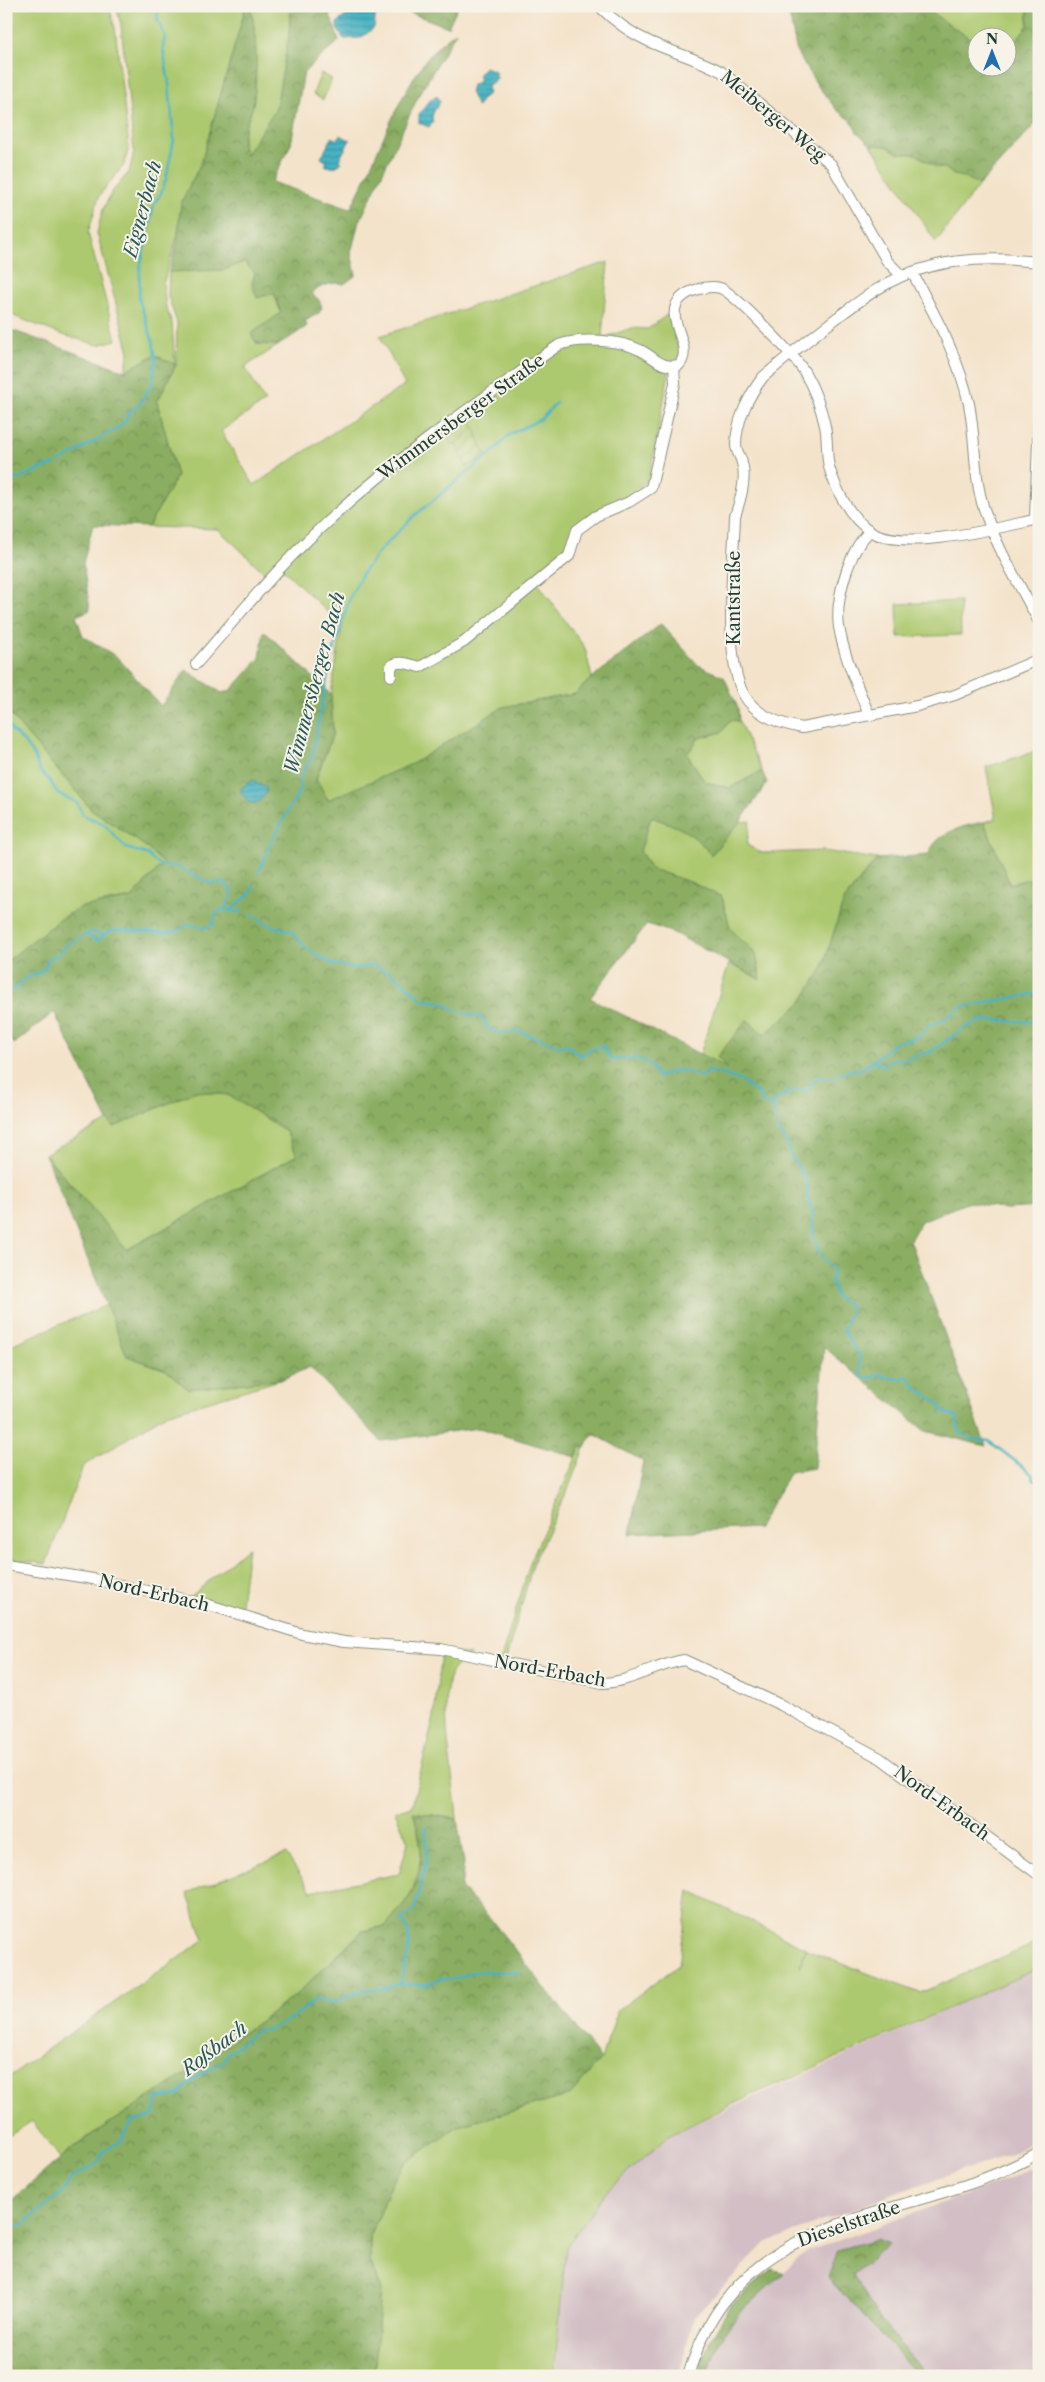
<svg xmlns="http://www.w3.org/2000/svg" width="1045" height="2382" font-family="'Libre Caslon Text',serif">
<style>
.industrial{fill:#d2bec4}
.green{fill:#adc96f;stroke:#668352}
.forest{fill:url(#forest-crowns);stroke:#54754b}
.garden{fill:url(#garden-furrows);stroke:#668352}
.water{fill:url(#water-rules);stroke:#32787c}
.lines{fill:none;stroke-linecap:round;stroke-linejoin:round}
.stream{stroke:#46b2c3;stroke-width:2.5}
.minor-casing{stroke:#8a9080;stroke-width:12}
.minor{stroke:#fff;stroke-width:10}
.labels{text-anchor:middle;stroke-width:4;stroke-linejoin:round;paint-order:stroke}
.street-label{font-size:18px;fill:#1f3d34;stroke:#f7f3e8}
.water-label{font-size:19px;font-style:italic;fill:#295a58;stroke:#f7f3e8}
</style>
<defs>
<pattern id="forest-crowns" width="20" height="18" patternUnits="userSpaceOnUse" patternTransform="scale(1.25)"><rect width="20" height="18" fill="#8aad62"/><path d="M2 6a3 3 0 1 1 6 0M12 15a3 3 0 1 1 6 0" fill="none" stroke="#708e52"/></pattern>
<pattern id="garden-furrows" width="10" height="10" patternUnits="userSpaceOnUse" patternTransform="scale(1.25)"><rect width="10" height="10" fill="#adc96f"/><path d="M-1 1l2-2M0 10L10 0M9 11l2-2" fill="none" stroke="#8ca45c"/></pattern>
<pattern id="water-rules" width="6" height="5" patternUnits="userSpaceOnUse" patternTransform="scale(1.25)"><rect width="6" height="5" fill="#46b2c3"/><path d="M0 2.5h6" fill="none" stroke="#3a929f"/></pattern>
</defs>
<rect width="100%" height="100%" fill="#f7f3e8"/>
<filter id="ink" filterUnits="userSpaceOnUse"><feTurbulence type="fractalNoise" baseFrequency=".02" numOctaves="2"/><feDisplacementMap in="SourceGraphic" scale="10" xChannelSelector="R" yChannelSelector="G"/><feConvolveMatrix kernelMatrix="1 2 1 2 8 2 1 2 1" color-interpolation-filters="sRGB"/></filter>
<filter id="wash" filterUnits="userSpaceOnUse"><feTurbulence type="fractalNoise" baseFrequency=".0096" numOctaves="4" result="noise"/><feDisplacementMap in="SourceGraphic" scale="20" xChannelSelector="R" yChannelSelector="G"/><feGaussianBlur stdDeviation="1.12" result="paint"/><feColorMatrix in="noise" values="0 0 0 0 0 0 0 0 0 0 0 0 0 0 0 0 0 1.4 0 .05"/><feComposite in="paint" operator="in"/></filter>
<g filter="url(#wash)">
<rect width="100%" height="100%" fill="#f4e3cb"/>
<g class="industrial">
<polygon points="1039,1968 1039,2138 1012,2154 907,2189 765,2243 694,2317 679,2376 556,2376 560,2254 604,2191 668,2136"/>
<polygon points="1039,2163 1039,2376 707,2376 718,2343 738,2313 805,2252 1010,2179"/>
</g>
<g class="green">
<polygon points="6,6 109,6 115,28 129,147 124,165 99,196 88,233 116,340 98,345 60,334 6,313"/>
<polygon points="116,6 246,6 201,163 181,203 178,234 163,284 166,307 172,323 175,365 155,355 125,371 129,352 97,233 103,209 112,192 129,172 134,152 121,25"/>
<path d="M 250,6 L 291,6 L 289,35 L 276,108 L 246,155 C 237,133 251,121 254,99 C 257,74 256,31 250,6 Z"/>
<polygon points="924,6 1028,6 1028,25 1015,42 1008,43 1008,38 978,38 977,43 927,10"/>
<polygon points="321,73 332,79 323,100 313,94"/>
<polygon points="871,145 887,146 898,153 916,154 936,167 945,168 954,175 967,177 979,185 936,242"/>
<polygon points="244,261 255,273 252,284 274,293 281,313 257,344 279,345 245,367 265,402 221,431 254,485 405,385 380,336 608,262 602,338 632,328 648,329 668,314 680,354 677,361 671,362 649,479 627,498 575,528 564,551 535,579 585,648 592,678 575,694 503,707 414,763 328,800 316,779 333,733 331,694 342,626 284,570 268,576 218,529 148,527 177,476 157,402 176,365 177,323 168,296 169,272 224,270"/>
<polygon points="960,601 961,635 898,637 897,604"/>
<polygon points="6,706 14,719 91,809 145,846 163,863 132,898 82,907 60,919 6,962"/>
<polygon points="730,720 739,721 762,771 730,788 705,782 687,754 699,738 722,732"/>
<polygon points="1033,752 1039,763 1039,876 1010,884 984,822 996,819 986,767"/>
<path d="M 651,817 C 679,827 692,831 711,854 L 740,822 L 750,821 L 747,845 L 762,853 L 824,851 L 877,859 L 844,900 L 823,967 L 802,1002 L 764,1035 L 747,1020 L 729,1069 L 700,1054 L 729,964 L 760,979 L 756,955 L 730,928 L 722,897 L 690,882 L 651,869 L 640,851 Z"/>
<polygon points="196,1091 228,1095 285,1130 297,1155 126,1250 45,1154 108,1121 114,1127"/>
<polygon points="107,1305 127,1356 166,1370 188,1389 283,1379 166,1414 83,1466 46,1564 6,1559 6,1347"/>
<polygon points="581,1446 584,1448 569,1487 534,1561 505,1663 500,1662 531,1560"/>
<polygon points="248,1547 240,1612 188,1599"/>
<path d="M 441,1651 L 471,1655 C 465,1660 454,1666 451,1673 C 438,1699 455,1787 457,1819 L 414,1812 L 422,1851 L 418,1871 L 412,1893 L 386,1926 L 362,1931 L 295,1996 L 181,2077 L 77,2144 L 60,2158 L 32,2121 L 6,2138 L 6,2080 L 25,2065 L 204,1940 L 187,1893 L 286,1854 L 311,1891 L 399,1874 L 408,1842 L 395,1811 L 412,1806 L 434,1717 Z"/>
<polygon points="689,1891 806,1948 799,1968 806,1950 920,1993 1039,1942 1039,1968 750,2096 668,2136 607,2191 566,2247 554,2376 374,2376 381,2291 370,2260 370,2234 378,2219 390,2187 404,2163 458,2126 571,2095 601,2059 618,2010 679,1965"/>
</g>
<g class="forest">
<path d="M 246,6 L 250,6 C 258,35 257,70 254,99 C 251,120 236,135 246,155 L 276,108 L 289,35 L 291,6 L 329,6 L 330,15 L 339,41 L 304,72 L 291,144 L 272,182 L 350,209 C 380,157 404,64 456,32 L 418,97 L 358,225 L 351,253 L 356,275 L 344,284 C 334,281 318,286 312,294 L 319,300 L 322,307 L 319,313 L 305,321 L 307,326 L 279,345 L 257,344 L 251,334 L 281,313 L 274,293 L 257,298 L 252,284 L 255,273 L 244,262 L 224,270 L 169,272 L 177,243 L 181,203 L 201,163 Z"/>
<polygon points="392,6 458,6 448,27"/>
<polygon points="781,6 924,6 927,10 977,43 978,68 1008,68 1008,43 1015,42 1028,25 1028,6 1039,6 1039,120 979,185 967,178 954,175 945,168 936,167 916,154 898,153 887,146 871,145 857,132 851,120 837,110 818,86 797,53 790,18"/>
<path d="M 6,328 L 125,371 L 155,355 L 176,365 L 157,402 L 177,476 L 148,527 L 93,525 L 83,563 L 90,610 L 76,616 L 83,636 L 117,657 L 161,706 L 186,670 L 222,693 L 231,690 L 260,658 L 264,631 L 331,694 L 333,733 L 316,779 L 328,800 L 414,763 L 503,707 L 575,694 L 592,678 L 661,624 L 698,665 L 724,677 L 738,708 L 739,721 L 730,720 L 722,732 L 699,738 L 687,754 L 705,782 L 730,788 L 762,771 L 767,783 L 740,822 L 711,855 C 692,831 679,827 651,817 L 640,851 L 651,869 L 690,882 L 722,897 L 730,928 L 756,954 L 761,980 L 674,933 L 647,924 L 590,998 L 727,1068 L 717,1057 L 747,1020 L 764,1035 L 802,1002 L 823,967 L 844,900 L 877,859 L 929,855 C 934,833 965,825 984,822 L 1010,884 L 1039,876 L 1039,1207 L 1006,1209 L 969,1202 L 921,1221 L 910,1240 L 986,1446 L 925,1431 L 824,1347 L 814,1468 L 790,1472 L 758,1528 L 630,1534 L 643,1461 L 594,1434 L 584,1448 L 581,1447 L 576,1457 L 479,1428 L 381,1441 L 310,1367 L 283,1379 L 188,1389 L 166,1370 L 127,1356 L 45,1154 L 127,1250 L 297,1155 L 285,1130 L 228,1095 L 196,1091 L 114,1127 L 108,1121 L 54,1012 L 14,1044 L 6,1032 L 6,962 L 60,919 L 82,907 L 132,898 L 163,863 L 145,846 L 91,809 L 14,719 L 6,706 Z"/>
<path d="M 413,1812 L 457,1819 L 464,1863 L 461,1888 L 489,1917 L 601,2059 L 571,2095 L 458,2126 L 404,2164 L 390,2187 L 378,2219 L 370,2234 L 370,2260 L 381,2291 L 374,2376 L 6,2376 L 6,2205 L 77,2144 L 181,2077 L 295,1996 L 362,1931 L 386,1926 C 392,1917 408,1900 412,1892 C 426,1866 421,1839 413,1812 Z"/>
<polygon points="876,2239 889,2244 853,2275 881,2321 927,2376 919,2376 828,2278 838,2250"/>
<polygon points="772,2268 783,2273 738,2314 718,2343 707,2376 697,2376 710,2340 731,2305"/>
</g>
<polygon class="garden" points="469,414 486,457 466,467 456,444 452,445 445,429"/>
<g class="water">
<polygon points="357,6 369,6 376,11 374,28 361,38 344,39 337,29 337,23"/>
<polygon points="485,67 495,71 497,79 487,86 488,91 490,92 482,99 477,107 470,92 472,85 480,81 478,75"/>
<path d="M 437,96 L 440,102 C 436,109 430,114 433,122 L 429,127 L 419,123 L 419,114 L 432,98 Z"/>
<path d="M 340,135 L 350,140 L 339,160 L 342,162 C 337,167 332,169 325,165 L 327,162 L 321,158 L 332,137 L 337,140 Z"/>
<path d="M 253,780 L 266,787 L 267,792 C 261,799 259,805 249,803 L 241,792 L 241,788 Z"/>
</g>
<g class="lines">
<g class="stream">
<polyline points="59,462 118,428 126,420 127,415 139,405 151,386 156,360 153,342 139,299 140,268 154,204 161,193 166,179 174,139 169,84 163,48 165,36 158,21 156,6"/>
<polyline points="6,483 54,464"/>
<path d="M 6,718 L 12,731 L 23,741 L 34,756 L 40,771 L 50,781 L 58,794 L 72,800 L 77,803 L 83,815 L 104,824 L 126,848 L 149,855 L 152,860 L 163,866 L 176,866 L 209,883 L 225,883 L 232,891 C 231,903 227,909 216,913 L 213,925 L 206,928 L 189,924 L 174,932 L 166,933 L 112,930 L 104,935 L 91,932 L 68,944 L 57,956 L 49,958 L 44,970 L 23,980 L 18,988 L 6,990"/>
<path d="M 259,871 L 275,834 L 301,788 C 298,777 303,769 311,760 L 330,663 L 350,597 L 362,574 L 381,549 L 414,516 L 495,450 L 510,434 L 541,419 L 556,403"/>
<polyline points="224,910 242,912"/>
<polyline points="231,910 251,893 254,885"/>
<path d="M 252,914 C 264,924 275,929 290,930 L 307,949 L 332,964 L 354,968 L 373,965 L 392,973 L 423,1000 L 443,1002 L 458,1012 L 481,1017 L 490,1030 L 504,1034 L 518,1031 L 559,1046 L 569,1046 L 581,1056 L 590,1049 L 603,1046 L 611,1060 C 635,1059 645,1052 658,1077 L 677,1070 L 702,1076 L 709,1071 C 720,1074 731,1076 741,1081 C 749,1085 753,1092 761,1095 L 762,1103 L 772,1105"/>
<polyline points="87,935 98,941 104,935"/>
<polyline points="874,1060 884,1067 890,1060 907,1059 932,1051 966,1027 982,1020 1039,1022"/>
<polyline points="772,1105 777,1117 777,1128 789,1146 792,1158 808,1182 807,1195 813,1213 813,1233 820,1255 833,1271 831,1279 836,1297 848,1304 851,1311 843,1330 860,1356 860,1375 865,1379 868,1377 873,1378 879,1374 893,1379 908,1377 918,1390 936,1401 945,1413 957,1417 959,1432 971,1439 989,1441 1032,1474 1033,1479 1039,1481"/>
<path d="M 772,1105 C 784,1093 790,1089 808,1091 L 816,1078 L 837,1077 L 850,1070 L 862,1069 L 897,1042 L 919,1037 L 929,1025 L 943,1020 L 961,1007 L 1039,993"/>
<polyline points="400,1984 408,1953 409,1931 401,1920 415,1909 427,1858 426,1827"/>
<polyline points="6,2234 12,2227 23,2225 65,2190 71,2178 97,2164 103,2152 121,2141 132,2122 153,2116 157,2099 177,2095 201,2074 223,2062 228,2053 259,2030 271,2029 294,2017 315,2000 333,2003 362,1990 383,1989 400,1984 425,1985 440,1979 455,1979 473,1972 520,1972"/>
</g>
</g>
</g>
<g filter="url(#ink)">
<g class="lines">
<defs>
<g id="minor">
<path d="M 599,6 C 614,21 630,33 650,42 C 674,53 699,59 722,72 L 831,164 L 887,261 L 902,276"/>
<path d="M 1039,262 C 1003,258 964,257 929,267 C 888,277 858,302 825,327 C 804,343 783,360 763,377 C 749,395 736,421 736,445 C 736,452 741,456 742,463 C 747,479 740,501 735,516 C 734,559 721,668 748,701 C 762,718 782,724 802,728 L 917,706 L 955,695 L 1039,659"/>
<path d="M 912,272 C 934,314 959,357 969,404 C 976,439 973,476 984,509 C 997,549 1020,585 1039,622"/>
<polyline points="1035,519 1039,416"/>
<path d="M 196,664 C 234,621 271,575 313,535 C 389,463 474,404 559,345 C 580,337 620,340 640,350 C 655,357 660,369 679,365 C 696,346 661,318 681,298 C 689,290 709,285 720,288 C 733,292 798,359 805,373 C 814,389 821,407 825,426 C 828,439 826,454 829,467 C 836,490 850,519 872,532 C 907,552 1000,527 1039,519"/>
<path d="M 391,676 L 391,666 C 399,659 411,665 420,667 L 464,642 L 569,556 L 577,530 L 596,516 L 629,502 L 651,488 L 675,383 L 674,366"/>
<path d="M 869,715 C 858,687 844,657 839,627 C 835,599 849,550 870,531"/>
<path d="M 6,1565 L 93,1579 L 206,1604 L 302,1634 L 344,1642 L 441,1649 L 602,1683 C 632,1682 655,1665 684,1660 L 781,1705 L 880,1758 L 1039,1875"/>
<path d="M 688,2376 C 741,2198 908,2228 1039,2153"/>
</g>
</defs>
<use href="#minor" class="minor-casing"/>
<use href="#minor" class="minor"/>
</g>
</g>
<g class="labels">
<g class="street-label">
<text transform="translate(773 116) rotate(40)" y="6">Meiberger Weg</text>
<text transform="translate(461 417) rotate(-36)" y="6">Wimmersberger Straße</text>
<text transform="translate(734 598) rotate(-90)" y="6">Kantstraße</text>
<text transform="translate(154 1593) rotate(13)" y="6">Nord-Erbach</text>
<text transform="translate(550 1671) rotate(10)" y="6">Nord-Erbach</text>
<text transform="translate(942 1803) rotate(36)" y="6">Nord-Erbach</text>
<text transform="translate(849 2224) rotate(-19)" y="6">Dieselstraße</text>
</g>
<g class="water-label">
<text transform="translate(142 209) rotate(-75)" y="7">Eignerbach</text>
<text transform="translate(314 683) rotate(-75)" y="7">Wimmersberger Bach</text>
<text transform="translate(214 2048) rotate(-37)" y="7">Roßbach</text>
</g>
</g>
<rect width="1045" height="2382" fill="none" stroke="#f7f3e8" stroke-width="25"/>
<g transform="translate(992 52)"><circle r="24" fill="#f7f3e8" stroke="#a1aaa0"/>
<path d="M0-4L9 19L0 12L-9 19Z" fill="#1f6fb2"/>
<text y="-8" font-size="14" font-weight="bold" text-anchor="middle" fill="#1f3d34">N</text>
</g>
</svg>
